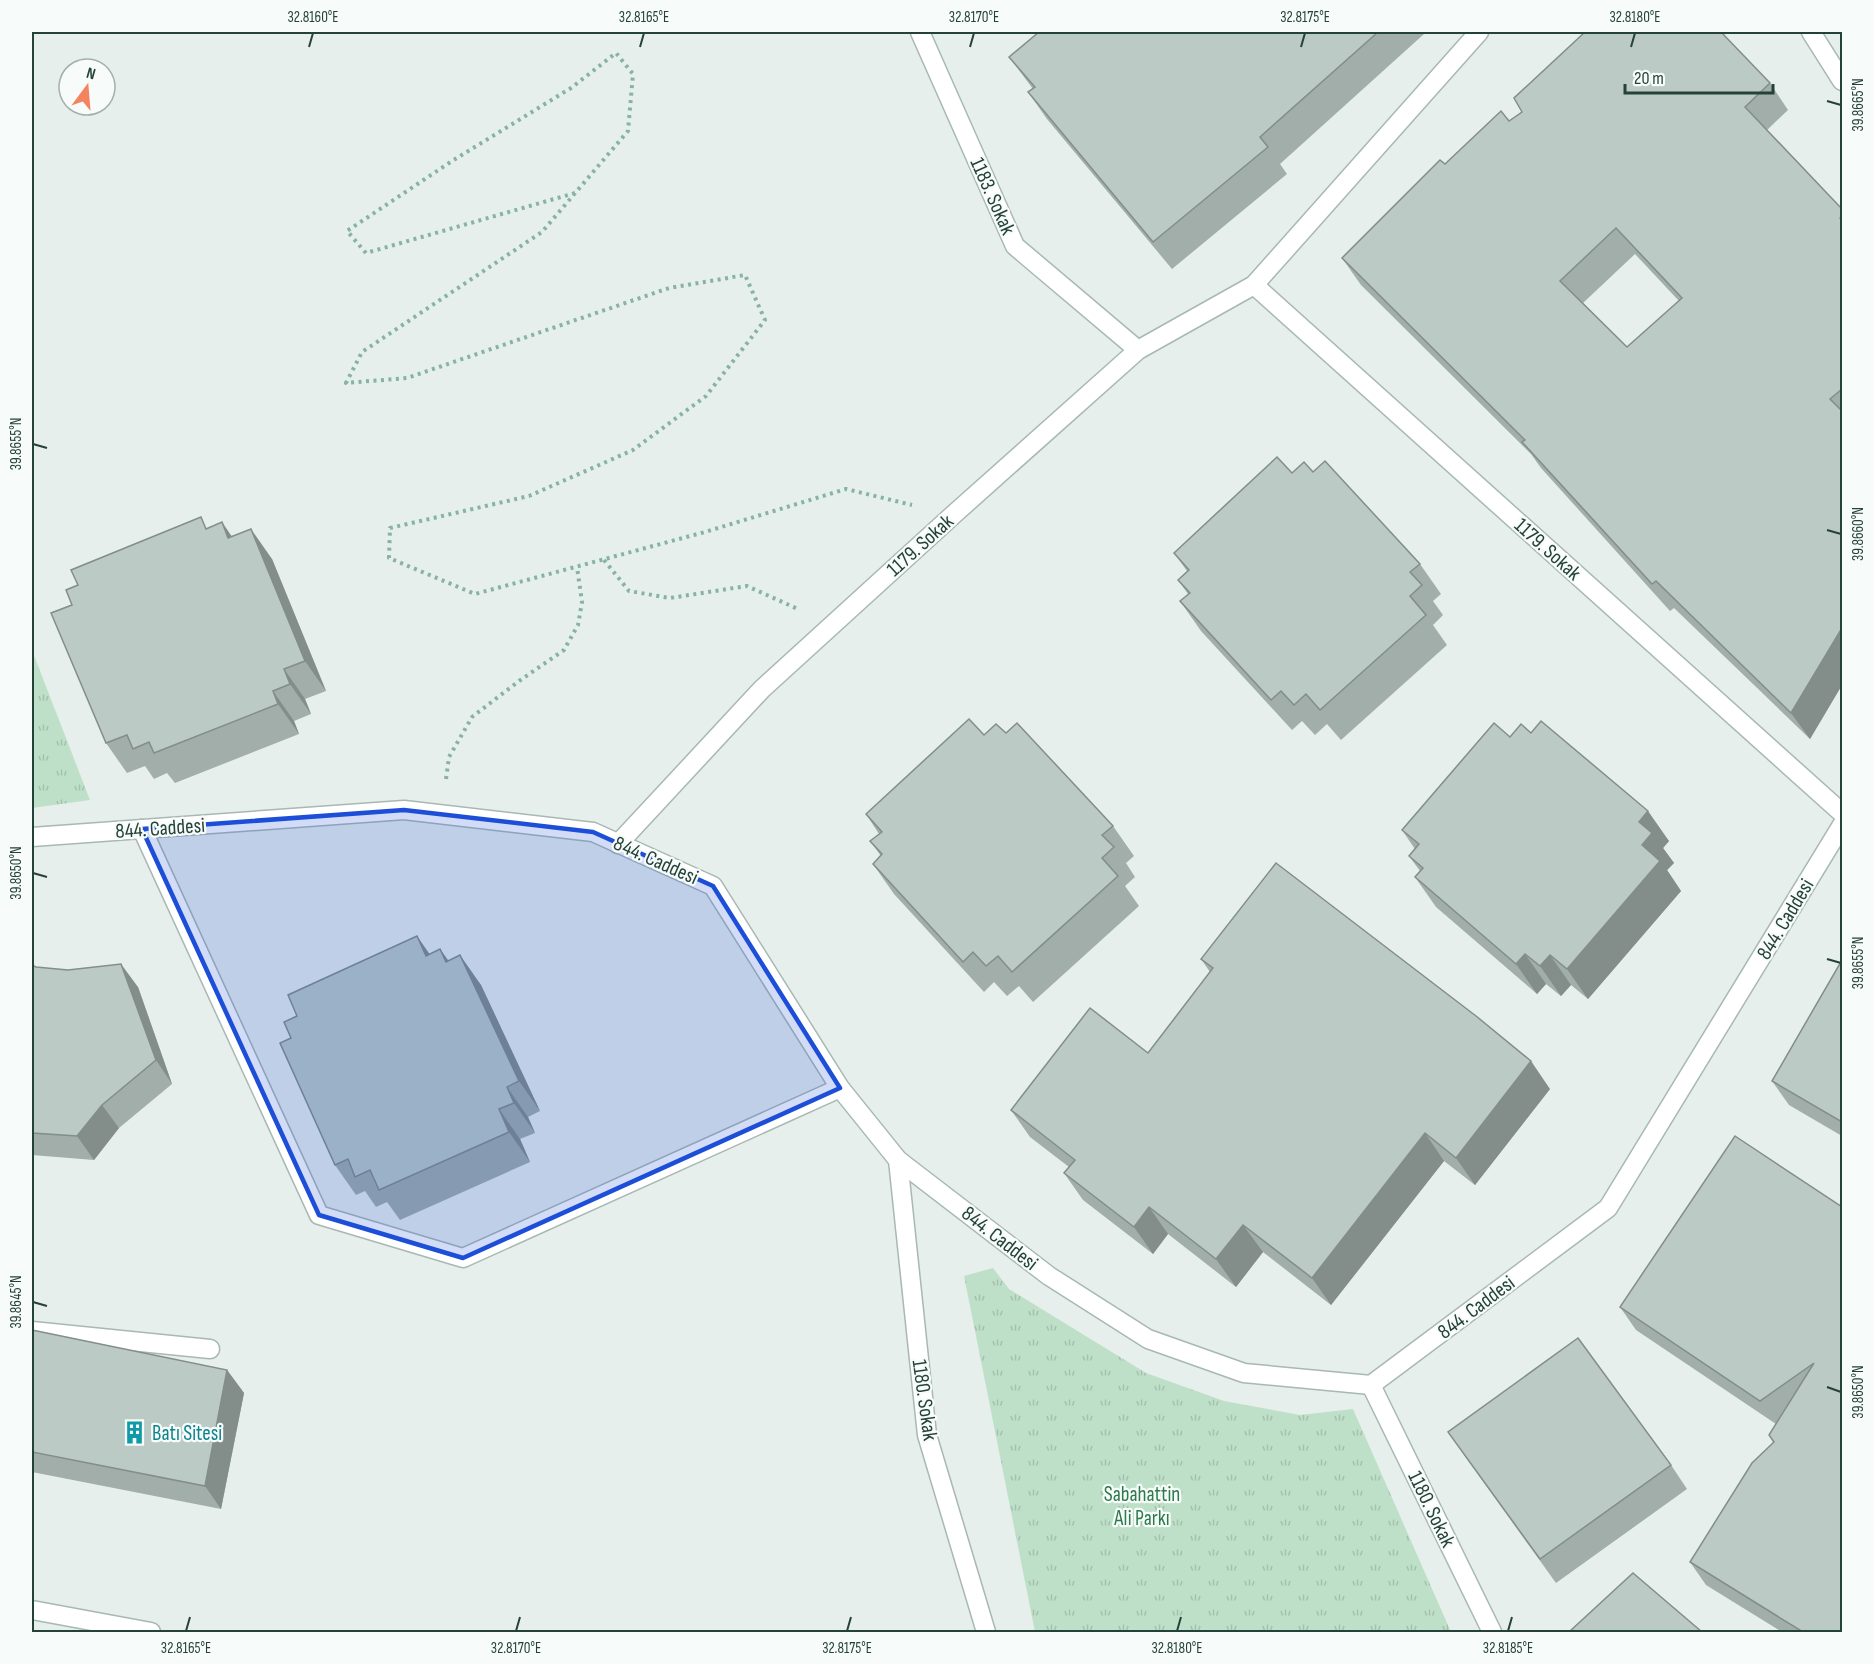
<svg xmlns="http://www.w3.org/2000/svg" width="1874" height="1664" font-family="'Sofia Sans Condensed',sans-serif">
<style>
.park{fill:url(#park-tufts)}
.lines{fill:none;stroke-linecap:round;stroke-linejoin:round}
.service-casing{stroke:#a8b8b2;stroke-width:21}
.minor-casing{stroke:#a8b8b2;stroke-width:21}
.path{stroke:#86b3a5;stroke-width:4;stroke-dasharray:3 4.5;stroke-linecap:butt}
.service{stroke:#fff;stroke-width:18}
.minor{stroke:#fff;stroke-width:18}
.wall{fill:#a1aea9;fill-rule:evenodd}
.shaded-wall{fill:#838d89}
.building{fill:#bbcac4;stroke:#838d89;stroke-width:1.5;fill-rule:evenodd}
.marked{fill:#1d4ed8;fill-opacity:0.2;stroke:#1d4ed8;stroke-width:4.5;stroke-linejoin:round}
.ticks{fill:none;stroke:#24423a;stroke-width:2}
.labels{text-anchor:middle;stroke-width:4.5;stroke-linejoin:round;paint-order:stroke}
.street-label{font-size:21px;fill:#24423a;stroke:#f7fbf9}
.culture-label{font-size:21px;fill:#0d838f;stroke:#f7fbf9;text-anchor:start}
.park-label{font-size:21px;fill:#2d7a4b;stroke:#f7fbf9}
.neatline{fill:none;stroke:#24423a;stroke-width:2}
.ticks-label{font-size:15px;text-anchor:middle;fill:#24423a}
</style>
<defs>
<pattern id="park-tufts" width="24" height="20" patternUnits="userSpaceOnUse" patternTransform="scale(1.5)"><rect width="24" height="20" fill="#bfe0c8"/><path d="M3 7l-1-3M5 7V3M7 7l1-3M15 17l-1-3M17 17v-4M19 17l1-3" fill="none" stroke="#a4c1ad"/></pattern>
</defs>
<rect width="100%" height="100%" fill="#e6efeb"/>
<g class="park">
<polygon points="32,653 35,658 90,800 32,808"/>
<polygon points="993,1268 1009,1289 1146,1373 1224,1401 1300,1415 1353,1409 1451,1632 1035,1632 964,1276"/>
</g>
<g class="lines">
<defs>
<g id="service">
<polyline points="32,1331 210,1349"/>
<polyline points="32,1610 151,1632"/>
</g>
<g id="minor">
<polyline points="920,32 1015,246 1138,350"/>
<polyline points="1811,32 1842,81"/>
<polyline points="1254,285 1842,813"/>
<polyline points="142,829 319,1215 463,1258 840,1088"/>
<polyline points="32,837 404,810 593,832 713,886 840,1088 898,1160 1049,1276 1148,1339 1244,1373 1371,1385 1608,1208 1842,825"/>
<polyline points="618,844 762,689 953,515 1138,350 1254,285 1479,32"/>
<polyline points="898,1160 927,1435 986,1632"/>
<polyline points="1371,1385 1492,1632"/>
</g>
</defs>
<use href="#service" class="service-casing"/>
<use href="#minor" class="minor-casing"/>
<g class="path">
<polyline points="575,193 366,253 347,231 452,161 571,88 616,53 633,74 628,131 542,232 362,352 346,383 407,378 669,288 745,275 765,320 706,396 633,450 529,496 390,528 389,558 475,594 705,532 846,489 912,505"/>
<polyline points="604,560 629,591 670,598 747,586 798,609"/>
<polyline points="446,779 449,757 472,717 519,681 564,650 578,625 582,602 577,567"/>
</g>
<use href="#service" class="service"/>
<use href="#minor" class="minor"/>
</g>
<g class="wall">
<polygon points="1039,32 1422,32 1424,34 1280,164 1287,174 1172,269 1047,119 1028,92 1033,89 1009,57"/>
<path d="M 1770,83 L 1788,110 L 1767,130 L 1842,209 L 1842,685 L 1810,739 L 1674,608 L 1670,611 L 1541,468 L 1531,454 L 1361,285 L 1342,258 L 1445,164 L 1509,121 ZM 1635,254 L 1679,301 L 1627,347 L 1583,303 Z"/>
<polygon points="1313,472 1420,564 1441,594 1433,601 1443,615 1433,625 1447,645 1341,740 1327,724 1315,735 1302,721 1292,730 1201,631 1180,601 1188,594 1178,580 1187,571 1174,553 1292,473"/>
<polygon points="209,528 232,537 272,559 326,691 305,699 311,714 294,721 299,734 175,783 167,773 154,779 145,766 127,773 106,743 72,605"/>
<polygon points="1006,733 1113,826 1134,856 1126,863 1135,877 1125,886 1139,906 1033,1002 1019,986 1007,996 994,982 984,992 894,894 873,864 881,856 870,841 879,834 866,814 984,735"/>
<polygon points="1531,733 1669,841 1663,848 1674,863 1667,870 1681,891 1588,999 1571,985 1561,996 1546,984 1537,994 1436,907 1415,877 1420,871 1409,856 1415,849 1402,830 1510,737"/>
<polygon points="440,949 448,960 481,985 540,1111 528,1117 535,1133 520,1139 530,1162 400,1220 387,1202 376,1207 365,1191 356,1195 335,1165 429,954"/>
<polygon points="1201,959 1550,1089 1475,1185 1444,1161 1331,1305 1263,1252 1236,1287 1168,1234 1153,1254 1083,1200 1064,1173 1069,1167 1030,1137 1011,1110 1148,1053 1210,972"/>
<polygon points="1842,960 1842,1136 1789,1105 1772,1081"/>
<polygon points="32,965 36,967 138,987 172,1084 119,1128 94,1160 32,1155"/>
<polygon points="1842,1207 1842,1632 1782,1632 1706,1585 1690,1562 1773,1442 1769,1435 1776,1424 1636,1330 1620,1307"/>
<polygon points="32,1330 227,1370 244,1393 221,1509 32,1472"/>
<polygon points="1464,1455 1671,1465 1687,1489 1556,1583"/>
</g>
<g class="shaded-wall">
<polygon points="222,522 243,553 228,538"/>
<polygon points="251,529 272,559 326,691 305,661"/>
<polygon points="1842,628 1842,685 1810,739 1791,713"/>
<polygon points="284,669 305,699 311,714 290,684"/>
<polygon points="273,691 294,721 299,734 278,704"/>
<polygon points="1648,811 1669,841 1663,848 1674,863 1667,870 1681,891 1588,999 1567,969 1642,845 1639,822"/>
<polygon points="417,936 438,966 426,956"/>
<polygon points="440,949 461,979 446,962"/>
<polygon points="1525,954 1546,984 1537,994 1516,964"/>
<polygon points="460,955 481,985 540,1111 519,1081"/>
<polygon points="1550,955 1571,985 1561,996 1540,966"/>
<polygon points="121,964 138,987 172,1084 156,1060"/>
<polygon points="1531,1061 1550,1089 1475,1185 1456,1158"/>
<polygon points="507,1087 528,1117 535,1133 514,1103"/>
<polygon points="102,1105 119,1128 94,1160 77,1136"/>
<polygon points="499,1109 520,1139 530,1162 509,1132"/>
<polygon points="1425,1133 1444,1161 1331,1305 1312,1278"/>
<polygon points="1149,1207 1168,1234 1153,1254 1134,1227"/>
<polygon points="1243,1225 1263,1252 1236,1287 1216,1259"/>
<polygon points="227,1370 244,1393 221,1509 205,1486"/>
</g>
<g class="building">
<polygon points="1039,32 1378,32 1260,137 1268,147 1153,242 1028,92 1035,87 1009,57"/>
<path d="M 1585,32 L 1721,32 L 1770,83 L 1745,107 L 1842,209 L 1842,216 L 1840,218 L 1842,221 L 1842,389 L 1830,399 L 1842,411 L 1842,628 L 1791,713 L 1656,581 L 1652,584 L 1522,442 L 1525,440 L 1342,258 L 1440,160 L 1445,164 L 1501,111 L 1509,121 L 1522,112 L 1514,98 ZM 1616,228 L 1682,298 L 1627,347 L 1560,281 Z"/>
<polygon points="1277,457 1292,473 1304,462 1313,472 1325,461 1420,564 1410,572 1422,585 1410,596 1426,615 1320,710 1306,694 1294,705 1281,691 1271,700 1180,601 1190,593 1178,580 1189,570 1174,553"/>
<polygon points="201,517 206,529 222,522 228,538 251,529 305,661 284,669 290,684 273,691 278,704 154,753 149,742 133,749 127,735 106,743 51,613 72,605 66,590 78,585 71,570"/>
<polygon points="969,719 984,735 996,724 1006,733 1017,723 1113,826 1102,835 1114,847 1102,858 1118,876 1012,972 998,956 986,966 973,952 963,962 873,864 882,854 870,841 882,832 866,814"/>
<polygon points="1541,721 1648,811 1639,822 1652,833 1642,845 1660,861 1567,969 1550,955 1540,966 1525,954 1516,964 1415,877 1423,868 1409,856 1419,844 1402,830 1494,723 1510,737 1521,724 1531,733"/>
<polygon points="1276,863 1476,1016 1531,1061 1456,1158 1425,1133 1312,1278 1243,1225 1216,1259 1149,1207 1134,1227 1064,1173 1075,1160 1011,1110 1090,1008 1148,1053 1213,968 1201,959"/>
<polygon points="417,936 426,956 440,949 446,962 460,955 519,1081 507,1087 514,1103 499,1109 509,1132 379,1190 370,1170 355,1177 348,1159 335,1165 280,1043 291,1038 284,1022 297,1016 288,995"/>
<polygon points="1842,960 1842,1122 1772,1081"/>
<polygon points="121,964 156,1060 102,1105 77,1136 32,1133 32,965 36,967 68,970"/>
<polygon points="1735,1136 1842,1207 1842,1632 1803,1632 1690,1562 1752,1463 1774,1442 1769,1435 1814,1363 1760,1401 1620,1307"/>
<polygon points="32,1330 227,1370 205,1486 32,1452"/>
<polygon points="1578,1338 1671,1465 1540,1559 1448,1432"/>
<polygon points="1633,1573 1702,1632 1569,1632"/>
</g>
<path class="marked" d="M 404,810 L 593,832 L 713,886 L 840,1088 L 463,1258 L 319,1215 L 142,829 Z"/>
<path class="ticks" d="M 309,47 L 313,33M 640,47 L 644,33M 970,47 L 974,33M 1301,47 L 1305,33M 1631,47 L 1635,33M 1827,101 L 1841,105M 33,444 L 47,448M 1827,530 L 1841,534M 33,873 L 47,877M 1827,959 L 1841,963M 33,1302 L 47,1306M 1827,1387 L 1841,1392M 186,1631 L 190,1617M 516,1631 L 520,1617M 847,1631 L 851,1617M 1177,1631 L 1181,1617M 1508,1631 L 1512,1617"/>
<defs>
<symbol id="building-bare" viewBox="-9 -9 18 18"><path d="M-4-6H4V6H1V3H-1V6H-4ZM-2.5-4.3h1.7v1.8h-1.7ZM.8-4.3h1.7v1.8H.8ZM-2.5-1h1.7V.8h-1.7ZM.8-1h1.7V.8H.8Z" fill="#0f9aa8" stroke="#f7fbf9" stroke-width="2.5" paint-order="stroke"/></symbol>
</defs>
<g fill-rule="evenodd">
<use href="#building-bare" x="118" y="1416" width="33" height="33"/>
</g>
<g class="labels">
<g class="street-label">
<text transform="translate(993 196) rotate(66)" y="7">1183. Sokak</text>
<text transform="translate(920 545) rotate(-42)" y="7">1179. Sokak</text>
<text transform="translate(1548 549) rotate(42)" y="7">1179. Sokak</text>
<text transform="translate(160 828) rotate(-4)" y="7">844. Caddesi</text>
<text transform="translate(656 860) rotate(24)" y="7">844. Caddesi</text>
<text transform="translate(1785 919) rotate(-59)" y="7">844. Caddesi</text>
<text transform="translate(1000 1238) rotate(38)" y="7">844. Caddesi</text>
<text transform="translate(1476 1307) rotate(-37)" y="7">844. Caddesi</text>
<text transform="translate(925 1400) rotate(82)" y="7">1180. Sokak</text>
<text transform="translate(1432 1509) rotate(64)" y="7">1180. Sokak</text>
</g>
<g class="culture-label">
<text x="152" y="1440">Batı Sitesi</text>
</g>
<g class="park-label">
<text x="1142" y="1501">Sabahattin<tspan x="1142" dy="24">Ali Parkı</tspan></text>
</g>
</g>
<rect width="1874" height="1664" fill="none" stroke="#f7fbf9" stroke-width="66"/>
<g transform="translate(87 87) rotate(16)"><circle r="28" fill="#f7fbf9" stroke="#a3b1ad" stroke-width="1.5"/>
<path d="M0-4.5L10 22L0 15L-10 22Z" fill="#f4845f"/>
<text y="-9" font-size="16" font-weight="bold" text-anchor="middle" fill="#24423a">N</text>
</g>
<path d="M1625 84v9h148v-9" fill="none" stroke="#24423a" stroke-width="3"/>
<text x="1634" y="84" font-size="18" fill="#24423a" stroke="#f7fbf9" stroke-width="4.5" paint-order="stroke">20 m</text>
<rect x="33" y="33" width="1808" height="1598" class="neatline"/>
<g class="ticks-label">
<text x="313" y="22">32.8160°E</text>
<text x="644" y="22">32.8165°E</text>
<text x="974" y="22">32.8170°E</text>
<text x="1305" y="22">32.8175°E</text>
<text x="1635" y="22">32.8180°E</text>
<text transform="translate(1858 105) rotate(-90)" y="5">39.8665°N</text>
<text transform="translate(16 444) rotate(-90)" y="5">39.8655°N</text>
<text transform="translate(1858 534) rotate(-90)" y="5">39.8660°N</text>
<text transform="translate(16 873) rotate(-90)" y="5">39.8650°N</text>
<text transform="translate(1858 963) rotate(-90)" y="5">39.8655°N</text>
<text transform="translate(16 1302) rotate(-90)" y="5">39.8645°N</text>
<text transform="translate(1858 1392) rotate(-90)" y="5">39.8650°N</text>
<text x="186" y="1653">32.8165°E</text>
<text x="516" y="1653">32.8170°E</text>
<text x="847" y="1653">32.8175°E</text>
<text x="1177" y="1653">32.8180°E</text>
<text x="1508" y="1653">32.8185°E</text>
</g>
</svg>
